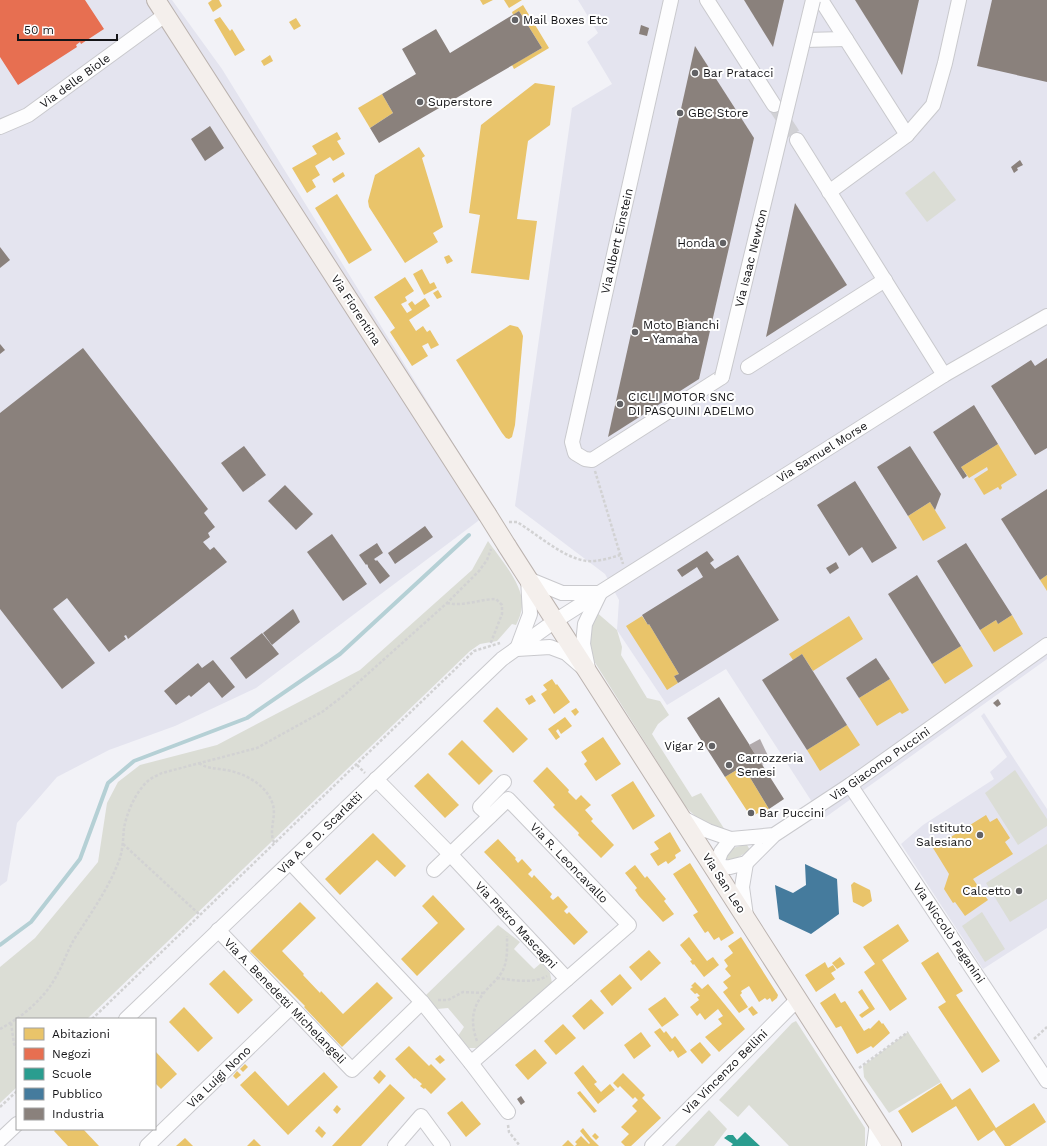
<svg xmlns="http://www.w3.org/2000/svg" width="1047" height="1146" font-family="'Work Sans',sans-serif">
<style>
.built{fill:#e4e4ef}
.green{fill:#dbddd5}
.homes{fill:#e9c46a}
.shops{fill:#e76f51}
.schools{fill:#2a9d8f}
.public{fill:#457b9d}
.industry{fill:#8a817c}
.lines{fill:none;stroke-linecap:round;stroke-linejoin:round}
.stream{stroke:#b5d0d5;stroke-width:4}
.building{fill:#b1aaac}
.minor-tunnel{stroke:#d1d1d5;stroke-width:14;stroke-dasharray:14 7;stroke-linecap:butt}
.minor-casing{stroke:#c9c9cd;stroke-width:16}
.major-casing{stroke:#bbb3af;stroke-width:20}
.path{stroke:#d2d2d3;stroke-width:2.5;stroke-dasharray:3 2;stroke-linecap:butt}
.minor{stroke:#fdfdfe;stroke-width:14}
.major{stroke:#f4efec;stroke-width:18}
.minor-bridge-casing{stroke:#c9c9cd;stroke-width:16;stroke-linecap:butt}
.major-bridge-casing{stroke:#bbb3af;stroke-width:20;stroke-linecap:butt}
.minor-bridge{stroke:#fdfdfe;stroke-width:14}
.major-bridge{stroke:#f4efec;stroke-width:18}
.poi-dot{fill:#626265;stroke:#fff;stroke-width:1.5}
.labels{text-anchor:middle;stroke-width:4;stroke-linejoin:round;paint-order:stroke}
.poi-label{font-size:12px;fill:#141417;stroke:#fff;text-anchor:start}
.street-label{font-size:12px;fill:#141417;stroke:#fff}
</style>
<rect width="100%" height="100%" fill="#f2f2f7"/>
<g class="built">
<polygon points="0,0 172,0 222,69 494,509 256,688 175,726 109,750 57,777 17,823 7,881 0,886"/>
<polygon points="578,0 1047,0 1047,659 823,819 726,669 667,705 617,630 619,600 605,574 515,506 572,108 612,84 587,42 598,33"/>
<polygon points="984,713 1047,809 1047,928 983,969 901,844 923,825 994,779 990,772 1007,757 981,716"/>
</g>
<g class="green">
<polygon points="934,171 956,200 927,222 905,193"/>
<path d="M 488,541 C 499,557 523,584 522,604 C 522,612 519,619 516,625 L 512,624 L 497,641 L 480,644 L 470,651 L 87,1019 L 17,1019 L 17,1087 L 0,1103 L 0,967 L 35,938 L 98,862 L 107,803 L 118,782 L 140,765 L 217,745 L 360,670 L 472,570 Z"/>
<path d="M 595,611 L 617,630 L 622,647 L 621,655 L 647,698 L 660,701 L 669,715 L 658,724 L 652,734 L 655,739 L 692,797 L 701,793 L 725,830 C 706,825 699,821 685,806 L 594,661 C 589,639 589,632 595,611 Z"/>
<polygon points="1015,770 1047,819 1047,826 1018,845 985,793"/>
<polygon points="1047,844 1047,899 1010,922 986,883"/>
<path d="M 747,845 L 750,850 C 743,854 733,863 725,859 C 729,847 735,847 747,845 Z"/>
<polygon points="982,912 1005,949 985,962 962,926"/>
<polygon points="498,925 520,942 514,949 534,969 541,963 550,973 552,983 480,1048 469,1048 458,1036 464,1027 448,1008 437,1009 425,996"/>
<polygon points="796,1021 865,1128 865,1146 789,1146 749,1105 738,1117 719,1100 792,1023"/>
<polygon points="908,1032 941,1082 889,1113 864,1077 863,1066"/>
<polygon points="709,1110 727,1129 714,1146 675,1146"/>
</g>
<g class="homes">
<polygon points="212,0 219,0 222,6 213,12 208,3"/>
<polygon points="480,0 493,0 483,5"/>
<polygon points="504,0 522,0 509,8"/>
<polygon points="523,5 549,48 514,69 512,65 542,48 519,11 513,15 512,12"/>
<polygon points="220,17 230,31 232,29 245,50 235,56 214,20"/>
<polygon points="296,18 301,26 294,30 289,22"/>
<polygon points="270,55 273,61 264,66 261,61"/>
<polygon points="535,83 555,86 550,125 528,141 517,219 537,221 529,280 471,273 480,215 469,213 481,125"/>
<polygon points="382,94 393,113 370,128 358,108"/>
<polygon points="337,132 341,139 337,141 345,154 333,161 330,157 315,166 320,175 312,180 316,187 307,193 292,168 317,154 312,146"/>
<polygon points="419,147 425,156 422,158 443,227 433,233 438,242 405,263 369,207 368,201 375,175"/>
<polygon points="343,172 345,176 334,183 332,179"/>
<polygon points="337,194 372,250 349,264 315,208"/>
<polygon points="449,255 453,261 447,264 444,257"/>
<polygon points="422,269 430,284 434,282 437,288 424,295 413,274"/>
<polygon points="405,277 414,291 405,297 407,301 401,304 407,313 412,310 408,304 412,301 415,305 425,298 430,306 409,320 416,331 423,326 427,332 430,330 439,345 431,349 428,343 422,346 428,356 412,366 390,332 395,328 374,297"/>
<polygon points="438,290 442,297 437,299 433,293"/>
<polygon points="510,325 518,327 521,331 523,336 515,425 512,437 509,439 506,438 502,433 456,360"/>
<polygon points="998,444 1017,475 1001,485 1002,488 1000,490 998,487 984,495 974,479 988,470 987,467 969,478 961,467"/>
<polygon points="930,502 946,528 923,541 908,516"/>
<polygon points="1047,575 1047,591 1040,580"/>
<polygon points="1012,615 1023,634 994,652 980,630 996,620 998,624"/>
<polygon points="642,616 648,625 649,624 679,674 674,676 678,683 667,690 626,626"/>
<polygon points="849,616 863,639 813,671 802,654 793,660 789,654"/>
<polygon points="961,646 973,666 945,684 932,664"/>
<polygon points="552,679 556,685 557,684 570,702 554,714 541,694 547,690 543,685"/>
<polygon points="890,679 909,710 902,714 900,712 877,726 859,698"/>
<polygon points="532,695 536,701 529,705 525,699"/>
<polygon points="497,707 528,739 513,753 483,721"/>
<polygon points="576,708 579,712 575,716 571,711"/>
<polygon points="565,717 572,726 561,734 558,729 556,731 560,737 556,740 548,729"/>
<polygon points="847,725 860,745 820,771 807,750"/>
<polygon points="603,737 621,764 596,781 584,764 587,761 581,752"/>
<polygon points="462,740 493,771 479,785 448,754"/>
<polygon points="743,766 769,809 759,815 758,813 751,817 725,777"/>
<polygon points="547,767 569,790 568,792 576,800 581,795 591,805 585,810 593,819 591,821 614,845 601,858 578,835 579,833 553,807 555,805 533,781"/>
<polygon points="428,773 459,805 445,818 414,786"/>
<polygon points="633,781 655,816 633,830 611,795"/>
<polygon points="986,815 990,822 997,818 1010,838 1005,842 1013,854 973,879 988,900 965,916 955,902 953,903 944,889 949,874 933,848"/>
<polygon points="670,832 681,851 675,855 676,858 668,864 666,861 658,866 650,854 659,849 654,842"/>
<polygon points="373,833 406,866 395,877 377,860 340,895 325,879"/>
<polygon points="498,839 516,858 515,859 518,863 522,859 532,870 528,874 532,878 534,875 552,894 550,897 553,900 558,896 568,907 564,911 567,914 569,912 588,932 574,945 484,852"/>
<polygon points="690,863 734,933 721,941 719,937 714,940 708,931 705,933 693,915 698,912 673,874"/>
<polygon points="635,865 645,878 647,876 666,899 664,901 674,914 663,922 639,896 635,890 637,888 625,873"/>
<polygon points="854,882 870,890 872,901 863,907 853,902 851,885"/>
<polygon points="433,895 465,929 417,976 401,959 438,923 422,906"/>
<polygon points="300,902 316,918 282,951 304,974 303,975 320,993 321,991 343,1014 377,982 393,998 342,1047 304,1007 305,1006 250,951"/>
<polygon points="898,924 909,941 882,960 907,999 890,1011 864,972 875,964 863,947"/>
<polygon points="689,937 707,961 713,957 719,965 704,977 694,964 693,965 690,961 692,960 680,945"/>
<polygon points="741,937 778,995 777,998 772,1002 770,998 767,1000 765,998 759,1002 749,986 741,991 742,993 740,995 748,1007 739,1013 723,992 728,988 723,982 731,976 725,969 728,966 724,960 733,953 728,946"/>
<polygon points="649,950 661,963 641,981 629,967"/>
<polygon points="938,952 963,991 956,995 1000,1061 982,1073 938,1007 946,1002 921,963"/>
<polygon points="840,957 845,964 837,969 832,963"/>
<polygon points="825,962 828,968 833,965 836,970 831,973 835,979 816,992 805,975"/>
<polygon points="224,970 253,1000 238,1014 209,984"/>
<polygon points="620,974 632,988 612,1006 600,991"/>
<polygon points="695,982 702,989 708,984 745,1029 719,1052 705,1037 722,1024 718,1019 723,1016 718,1009 705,1020 700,1013 697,1016 690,1007 699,1000 697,997 700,996 697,993 695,994 690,989 693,987 691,986"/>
<polygon points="862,989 875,1009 862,1018 859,1015 869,1008 858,992"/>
<polygon points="835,993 841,1003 845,1001 864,1031 869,1028 870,1029 879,1020 882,1024 883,1023 890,1033 873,1048 871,1046 857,1054 841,1026 836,1028 820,1003"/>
<polygon points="665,997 679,1015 662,1027 648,1009"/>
<polygon points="591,999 604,1013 584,1030 572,1016"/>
<polygon points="752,1006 758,1013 753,1016 748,1009"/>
<polygon points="184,1007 213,1038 198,1052 169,1022"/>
<polygon points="563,1024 576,1038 556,1055 544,1041"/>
<polygon points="660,1028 664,1033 666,1031 672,1039 675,1036 687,1052 678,1058 673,1050 670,1052 654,1032"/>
<polygon points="641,1032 651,1046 634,1059 624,1045"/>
<polygon points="700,1042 711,1055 702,1064 690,1050"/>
<polygon points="409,1046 429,1066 431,1064 446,1079 431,1094 425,1088 424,1089 420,1086 422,1084 415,1078 414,1079 395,1059"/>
<polygon points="535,1049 547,1063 528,1080 515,1065"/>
<polygon points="155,1051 177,1074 161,1089 155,1083"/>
<polygon points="440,1055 445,1060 440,1064 435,1059"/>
<polygon points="245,1064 248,1067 243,1072 240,1069"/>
<polygon points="583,1065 597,1082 594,1084 601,1092 610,1084 615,1090 598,1104 574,1073"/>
<polygon points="380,1070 386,1076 379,1084 373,1078"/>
<polygon points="237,1071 241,1075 236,1079 233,1076"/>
<polygon points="255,1071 288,1106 324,1072 338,1087 288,1135 240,1085"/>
<polygon points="623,1073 645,1095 642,1098 661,1118 631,1146 625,1146 621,1142 629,1134 621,1127 637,1111 632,1106 638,1100 635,1097 633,1099 620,1086 618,1088 613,1083"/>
<polygon points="941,1083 952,1100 970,1088 996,1128 1034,1103 1046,1122 1010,1146 1005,1146 994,1130 978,1141 956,1106 912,1133 898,1111"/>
<polygon points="390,1084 405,1098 361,1146 332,1146"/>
<polygon points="580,1091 597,1111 594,1113 577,1093"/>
<polygon points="462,1101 481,1124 466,1137 447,1113"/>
<polygon points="337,1105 341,1109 337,1114 333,1110"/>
<polygon points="319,1126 326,1133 322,1138 315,1131"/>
<polygon points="583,1128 591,1138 599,1146 575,1146 577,1144 575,1142 581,1136 589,1144 590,1143 580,1131"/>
<polygon points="56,1129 83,1129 99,1146 68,1146 54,1131"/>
<polygon points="595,1133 599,1137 596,1140 592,1136"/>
<polygon points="185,1138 193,1146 176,1146"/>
<polygon points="254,1139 261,1146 247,1146"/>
<polygon points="568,1140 574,1146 562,1146"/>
</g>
<polygon class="shops" points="0,0 85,0 104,29 81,44 80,42 76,45 77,47 18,85 0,57"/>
<polygon class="schools" points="745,1132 760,1146 731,1146 733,1144 724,1138 728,1135 733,1135 737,1140"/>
<polygon class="public" points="805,864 837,879 839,914 811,934 779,919 775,885 793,893 806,885"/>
<g class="industry">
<polygon points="744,0 784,0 773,47"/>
<polygon points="855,0 919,0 902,75"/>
<polygon points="992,0 1047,0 1047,82 977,66"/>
<polygon points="519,11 542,48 379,143 370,128 393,113 382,94 416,74 402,49 436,29 450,53"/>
<polygon points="641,25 649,28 647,36 639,34"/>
<polygon points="695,46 754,138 699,379 608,437"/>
<polygon points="210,126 224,148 205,161 191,139"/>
<polygon points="1020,160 1023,165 1017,168 1018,170 1014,173 1011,167"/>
<polygon points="795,203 847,285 766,337"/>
<polygon points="0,247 10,260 0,268"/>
<polygon points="0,344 5,350 0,354"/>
<polygon points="83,348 208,509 204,513 215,527 208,533 210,537 203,542 210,550 214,547 227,562 128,639 126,635 124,636 126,639 109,652 67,598 53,609 95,663 62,689 0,609 0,413"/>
<polygon points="1047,358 1047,448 1035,455 991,386 1031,360 1035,366"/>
<polygon points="974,405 998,444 961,467 967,476 963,479 933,432"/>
<polygon points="244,446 266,475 243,492 221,463"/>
<polygon points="910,446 941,494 935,510 930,502 908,516 877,467"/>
<polygon points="855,481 897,548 872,563 862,547 849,556 817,505"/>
<polygon points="285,485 313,514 296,530 268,501"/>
<polygon points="1047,489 1047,575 1040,580 1001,519"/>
<polygon points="425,526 433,537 395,564 388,553"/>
<polygon points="332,534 367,584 343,601 307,552"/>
<polygon points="377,543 383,553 374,559 376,561 377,560 390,576 380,584 368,567 368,566 367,564 366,565 359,555"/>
<polygon points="966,543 1012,615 998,624 996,620 980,630 937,561"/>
<polygon points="707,551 714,560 710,563 715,569 738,555 779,620 678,683 674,676 679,674 649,624 648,625 642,615 703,577 697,567 682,577 677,570"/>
<polygon points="836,562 839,568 830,574 826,568"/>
<polygon points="917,575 961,646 932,664 888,594"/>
<polygon points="293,609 296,614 300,622 272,645 263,633"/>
<polygon points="262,633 279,654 246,679 230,658"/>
<polygon points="802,654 847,725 807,750 762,680"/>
<polygon points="876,658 890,679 859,698 846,678"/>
<polygon points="213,660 235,687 222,698 209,682 191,697 189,695 176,705 164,691 198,663 202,668"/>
<polygon points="719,697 784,799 769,809 743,766 725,777 687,718"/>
<polygon points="998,699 1001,704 997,707 993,703"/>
<polygon points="521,1096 525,1102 521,1105 517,1099"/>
</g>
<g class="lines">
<polyline class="stream" points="0,945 31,922 80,859 108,783 134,761 247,718 340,654 469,535"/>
</g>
<polygon class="building" points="760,739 770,760 762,765 749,745"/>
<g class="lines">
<polyline class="minor-tunnel" points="774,105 797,140"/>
<defs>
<g id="minor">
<polyline points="671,0 572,442 575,453 585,459 592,460 722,377"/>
<polyline points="707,0 774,105"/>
<polyline points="821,0 907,135"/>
<polyline points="804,40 846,39"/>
<polyline points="0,127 28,115 165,15"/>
<polyline points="797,140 944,375"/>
<polyline points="829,192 907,135 933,105 945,63 959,0"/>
<polyline points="748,367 885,280"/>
<polygon points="528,579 562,593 600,593 585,624 583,644 589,673 566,653 550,647 517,649 530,614"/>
<polyline points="376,779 450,854 567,979 471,1063"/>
<polyline points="850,785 1047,1081"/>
<polyline points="490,816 480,807 504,782"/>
<polyline points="681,817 708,831 731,839"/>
<polyline points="774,835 746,863 730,867 715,868 721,852 731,839 774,835 850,785 1047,645"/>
<polyline points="290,862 422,1002 471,1063 508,1112"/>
<polyline points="746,863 742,887 746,916"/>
<polyline points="434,870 508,799 629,925 567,979"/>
<polyline points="218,930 352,1070 422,1002"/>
<polyline points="126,1019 502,659 555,621 944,375 1047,316"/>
<polyline points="0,1140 17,1124"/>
<polyline points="147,1146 291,1007"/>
<polyline points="395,1146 421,1116 443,1146"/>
<polyline points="652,1146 798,999"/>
<polyline points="874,1146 877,1123"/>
</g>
<g id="major">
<polyline points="156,0 487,514"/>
<polyline points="507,546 892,1146"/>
</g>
</defs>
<use href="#minor" class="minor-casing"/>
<use href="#major" class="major-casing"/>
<g class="path">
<polyline points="595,471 623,564"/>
<path d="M 509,522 L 517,522 C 537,534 563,558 587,561 C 598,562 610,558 620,555"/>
<path d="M 447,603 C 463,607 480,599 496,599 L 502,605 L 502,614 L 490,645"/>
<path d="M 199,763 C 207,769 216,768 226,770 C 244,773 265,784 272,802 C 278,816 267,831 275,844"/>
<polyline points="357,765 365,773"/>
<polyline points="123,844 200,915"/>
<path d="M 497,978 C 512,980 534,984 547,976"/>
<polyline points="438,1000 448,1000 463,992 483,993"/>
<polyline points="92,1019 474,651 500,643"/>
<polyline points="11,1023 14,1044 17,1049"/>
<path d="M 0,1029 C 24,1016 46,997 58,973 C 65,960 69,946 77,935 C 93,910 110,886 120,858 C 123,848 123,838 124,828 C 127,812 136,791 149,780 C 153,777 158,775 162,773 L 257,748 L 322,712 L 343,696 L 447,603 L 479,571 L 487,560 L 491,549"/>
<polyline points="1034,1039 1047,1027"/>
<path d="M 477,1041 C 469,1019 473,1004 489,987 C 494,982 500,976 503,970 C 508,959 507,947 507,936"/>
<polyline points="859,1068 908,1032"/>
<polyline points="0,1107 17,1091"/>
<polyline points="508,1125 509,1132 520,1146"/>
</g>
<use href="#minor" class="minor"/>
<use href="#major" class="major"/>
<defs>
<polyline id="minor-bridge" points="722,377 813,0"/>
<polyline id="major-bridge" points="487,514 507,546"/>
</defs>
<use href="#minor-bridge" class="minor-bridge-casing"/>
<use href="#major-bridge" class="major-bridge-casing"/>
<use href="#minor-bridge" class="minor-bridge"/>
<use href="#major-bridge" class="major-bridge"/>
</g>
<g class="poi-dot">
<circle cx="515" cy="20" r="4"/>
<circle cx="695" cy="73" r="4"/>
<circle cx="420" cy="102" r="4"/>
<circle cx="680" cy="113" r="4"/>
<circle cx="723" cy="243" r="4"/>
<circle cx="635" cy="332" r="4"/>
<circle cx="620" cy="404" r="4"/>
<circle cx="712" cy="746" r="4"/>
<circle cx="729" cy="765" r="4"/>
<circle cx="751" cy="813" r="4"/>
<circle cx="980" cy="835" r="4"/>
<circle cx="1019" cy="891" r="4"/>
</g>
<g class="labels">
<g class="poi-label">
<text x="523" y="24">Mail Boxes Etc</text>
<text x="703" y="77">Bar Pratacci</text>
<text x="428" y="106">Superstore</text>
<text x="688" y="117">GBC Store</text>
<text x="715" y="247" text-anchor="end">Honda</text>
<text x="643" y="329">Moto Bianchi<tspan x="643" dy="14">- Yamaha</tspan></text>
<text x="628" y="401">CICLI MOTOR SNC<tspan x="628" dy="14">DI PASQUINI ADELMO</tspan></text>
<text x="704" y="750" text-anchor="end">Vigar 2</text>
<text x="737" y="762">Carrozzeria<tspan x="737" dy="14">Senesi</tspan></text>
<text x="759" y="817">Bar Puccini</text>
<text x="972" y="832" text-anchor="end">Istituto<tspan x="972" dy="14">Salesiano</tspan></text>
<text x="1011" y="895" text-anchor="end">Calcetto</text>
</g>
<g class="street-label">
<text transform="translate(75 81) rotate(-36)" y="4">Via delle Biole</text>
<text transform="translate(617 241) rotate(-77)" y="4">Via Albert Einstein</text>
<text transform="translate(751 258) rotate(-76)" y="4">Via Isaac Newton</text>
<text transform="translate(356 310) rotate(57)" y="4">Via Fiorentina</text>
<text transform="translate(822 452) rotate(-32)" y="4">Via Samuel Morse</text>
<text transform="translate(880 764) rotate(-35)" y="4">Via Giacomo Puccini</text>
<text transform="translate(320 833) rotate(-44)" y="4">Via A. e D. Scarlatti</text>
<text transform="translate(569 863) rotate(46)" y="4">Via R. Leoncavallo</text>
<text transform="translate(724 883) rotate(57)" y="4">Via San Leo</text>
<text transform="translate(516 925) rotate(47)" y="4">Via Pietro Mascagni</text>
<text transform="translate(949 933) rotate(56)" y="4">Via Niccolò Paganini</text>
<text transform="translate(285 1001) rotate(46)" y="4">Via A. Benedetti Michelangeli</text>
<text transform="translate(725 1072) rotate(-45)" y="4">Via Vincenzo Bellini</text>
<text transform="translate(219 1077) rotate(-44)" y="4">Via Luigi Nono</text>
</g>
</g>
<rect x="16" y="1018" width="140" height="112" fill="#ffffff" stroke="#a1a1a2"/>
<rect x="24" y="1028" width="20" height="12" fill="#e9c46a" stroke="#a1a1a2"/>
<text x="52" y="1038" font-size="12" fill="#141417">Abitazioni</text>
<rect x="24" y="1048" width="20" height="12" fill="#e76f51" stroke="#a1a1a2"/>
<text x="52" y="1058" font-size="12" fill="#141417">Negozi</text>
<rect x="24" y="1068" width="20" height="12" fill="#2a9d8f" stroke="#a1a1a2"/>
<text x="52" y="1078" font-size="12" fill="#141417">Scuole</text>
<rect x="24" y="1088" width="20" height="12" fill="#457b9d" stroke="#a1a1a2"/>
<text x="52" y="1098" font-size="12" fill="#141417">Pubblico</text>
<rect x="24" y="1108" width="20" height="12" fill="#8a817c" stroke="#a1a1a2"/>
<text x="52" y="1118" font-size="12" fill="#141417">Industria</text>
<path d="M18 34v6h99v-6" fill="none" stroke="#141417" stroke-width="2"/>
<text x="24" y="34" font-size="12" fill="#141417" stroke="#ffffff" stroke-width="3" paint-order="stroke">50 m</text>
</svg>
